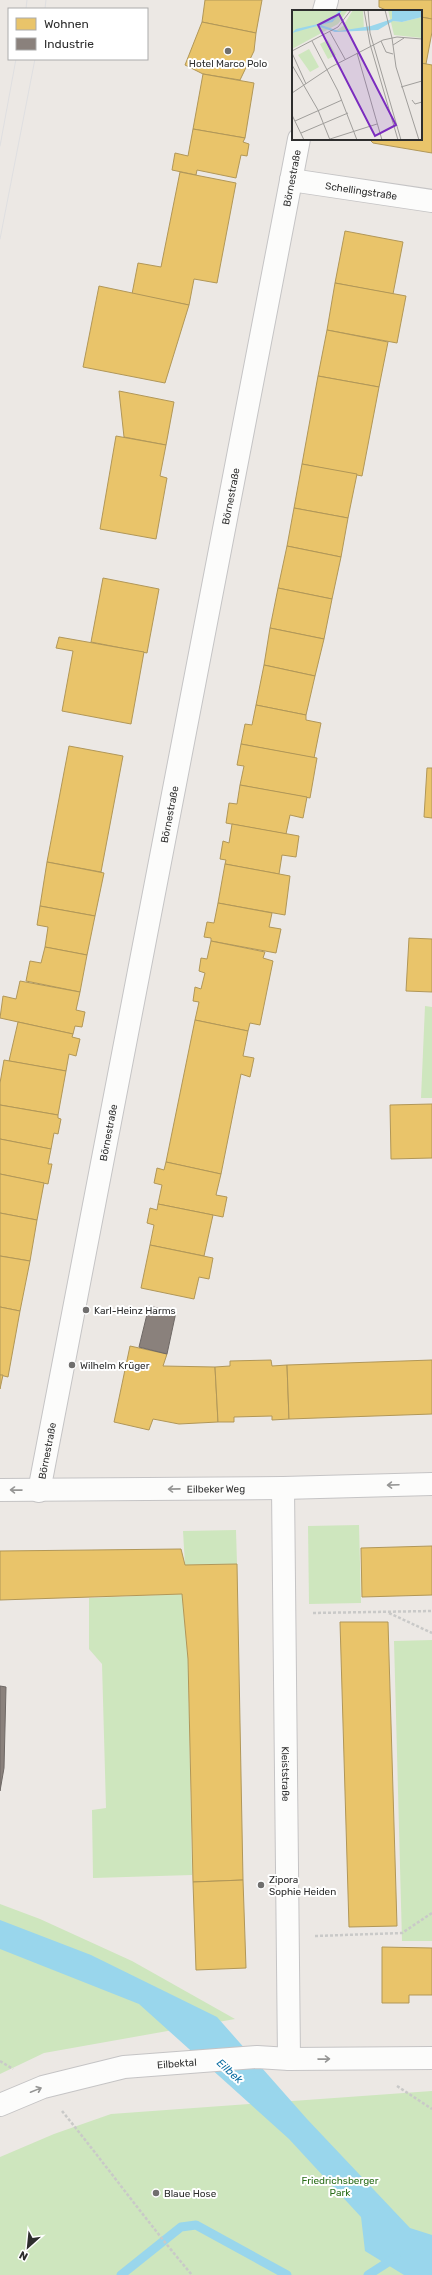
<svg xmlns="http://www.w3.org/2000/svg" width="432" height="2275" font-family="Rubik,sans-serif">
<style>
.green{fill:#cee6be}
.water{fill:#99d6ec}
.homes{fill:#e9c46a;stroke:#b19758}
.industry{fill:#8a817c;stroke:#6e6865}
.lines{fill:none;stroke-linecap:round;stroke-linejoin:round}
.stream{stroke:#99d6ec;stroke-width:9}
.minor-casing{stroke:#c5c4c5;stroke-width:24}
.tertiary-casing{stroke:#c5c4c5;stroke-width:24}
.path{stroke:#c9c9c8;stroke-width:2.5;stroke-dasharray:3 2;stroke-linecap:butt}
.minor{stroke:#fcfcfb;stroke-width:22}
.tertiary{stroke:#fcfcfb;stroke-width:22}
.tram{stroke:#dfdfe1;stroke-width:1}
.oneway{stroke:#959594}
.poi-dot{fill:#706f6e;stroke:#fff;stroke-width:1.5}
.labels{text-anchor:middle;stroke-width:4;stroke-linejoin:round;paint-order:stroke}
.poi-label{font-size:10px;fill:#2e2e2e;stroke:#fff;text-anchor:start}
.street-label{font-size:10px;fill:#2e2e2e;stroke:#fff}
.park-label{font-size:10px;fill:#2c6e1b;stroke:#fff}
.water-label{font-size:11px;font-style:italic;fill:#0d6fa3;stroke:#fff}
.inset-river{fill:none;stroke:#99d6ec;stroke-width:2}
.inset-road{fill:none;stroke:#a09e9b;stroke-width:1}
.view{fill:#7b2cbf;fill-opacity:0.15;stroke:#7b2cbf;stroke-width:2}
.inset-edge{fill:none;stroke:#2e2e2e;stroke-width:2}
</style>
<rect width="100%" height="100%" fill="#ece8e4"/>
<g class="green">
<polygon points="425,1006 432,1007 432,1098 421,1098"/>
<polygon points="359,1525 361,1603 309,1604 308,1526"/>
<polygon points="236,1530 237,1564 185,1565 183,1531"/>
<polygon points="182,1594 188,1659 192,1875 93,1878 92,1810 106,1808 102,1664 89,1649 89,1598"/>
<polygon points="432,1640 432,1941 402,1941 394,1641"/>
<polygon points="0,1904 40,1919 132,1961 235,2019 44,2053 0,2074"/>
<polygon points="432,2091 432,2275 0,2275 0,2157 54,2134 111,2114"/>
</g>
<polygon class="water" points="0,1920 91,1955 217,2017 307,2119 410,2228 432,2235 432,2275 404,2275 365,2251 361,2217 289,2139 139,2004 0,1949"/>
<g class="homes">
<polygon points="205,0 262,0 256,33 202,22"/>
<polygon points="379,0 432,0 432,19 421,17 421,11 386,10 379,7"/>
<polygon points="421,17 432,19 432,32 426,64 421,63"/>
<polygon points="202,22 256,33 254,51 240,80 203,74 185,65"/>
<polygon points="421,63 432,65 432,153 373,143 369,139 421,139"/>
<polygon points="203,74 254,83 245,138 193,129"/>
<polygon points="193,129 245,138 243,142 249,144 247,156 241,155 236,178 197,170 196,175 172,170 175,153 188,156"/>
<polygon points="180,172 236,183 217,283 194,279 189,305 132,294 138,263 161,267"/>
<polygon points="345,231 403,242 393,294 335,283"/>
<polygon points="335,283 406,296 397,343 327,330"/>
<polygon points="99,286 189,305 165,383 83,367"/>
<polygon points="327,330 388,342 379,387 318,376"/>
<polygon points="318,376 379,387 362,476 302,464"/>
<polygon points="119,391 174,402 166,445 124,437"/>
<polygon points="116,436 166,445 160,476 167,478 156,539 100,529"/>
<polygon points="302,464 357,474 348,518 294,508"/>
<polygon points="294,508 348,518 341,557 287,546"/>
<polygon points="287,546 341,557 332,599 278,588"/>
<polygon points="103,578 159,589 147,653 91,642"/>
<polygon points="278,588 332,599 324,639 270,628"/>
<polygon points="270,628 324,639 315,676 264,665"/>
<polygon points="59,637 144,652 131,724 62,711 73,651 56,648"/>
<polygon points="264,665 315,676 306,715 256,705"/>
<polygon points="256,705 306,715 306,720 321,723 314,758 241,744 245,724 252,725"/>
<polygon points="241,744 317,758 310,798 240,785 244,766 237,765"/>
<polygon points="69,746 123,756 101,872 47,862"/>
<polygon points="427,768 432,768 432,818 424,817"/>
<polygon points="240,785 307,797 303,818 290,815 286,834 226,823 229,803 237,804"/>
<polygon points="232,824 299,836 296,857 282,855 279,874 225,864 226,860 220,859 223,841 229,843"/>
<polygon points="47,862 104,873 95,916 40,906"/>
<polygon points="225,864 290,876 285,915 218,903"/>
<polygon points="218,903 272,913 269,927 281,929 276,953 211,941 211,938 204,937 207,922 214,923"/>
<polygon points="40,906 95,916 87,955 45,947 48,927 37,925"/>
<polygon points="409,938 432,939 432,992 406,991"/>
<polygon points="211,941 265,952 263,958 273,961 260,1025 250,1023 248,1031 195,1020 199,1002 193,1001 195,987 201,989 205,973 199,971 201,958 207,959"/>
<polygon points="45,947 87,955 80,992 26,981 30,961 41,963"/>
<polygon points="20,981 80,992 76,1010 85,1012 82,1027 75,1026 73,1034 0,1018 3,996 16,999"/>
<polygon points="195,1020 248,1031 243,1056 254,1058 250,1077 241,1074 221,1174 166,1162"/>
<polygon points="18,1022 73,1034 72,1037 80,1039 76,1056 69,1054 66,1071 9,1061"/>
<polygon points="4,1060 66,1071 58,1115 0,1105 0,1083"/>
<polygon points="432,1104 432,1158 391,1159 390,1105"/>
<polygon points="0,1105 58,1115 58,1118 61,1119 58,1134 54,1133 51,1149 0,1139"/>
<polygon points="0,1139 51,1149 48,1164 52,1164 48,1184 0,1174"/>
<polygon points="166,1162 221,1174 216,1195 227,1197 223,1217 158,1204 162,1185 154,1183 157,1168 164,1170"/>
<polygon points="0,1174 44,1183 37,1220 0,1213"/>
<polygon points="158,1204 213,1215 204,1256 150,1245 154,1225 147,1223 150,1208 157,1210"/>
<polygon points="0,1213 37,1220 30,1261 0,1256"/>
<polygon points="150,1245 213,1258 209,1279 199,1277 194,1299 141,1288"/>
<polygon points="0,1256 30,1261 20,1311 0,1307"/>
<polygon points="0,1307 20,1311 8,1377 0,1375"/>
<polygon points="130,1346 167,1354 163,1366 215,1367 218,1422 179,1424 153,1419 149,1430 114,1422"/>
<polygon points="271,1360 272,1366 287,1365 289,1419 272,1420 272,1416 234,1417 234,1422 218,1422 215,1367 230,1366 230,1361"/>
<polygon points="432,1360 432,1414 289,1419 287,1365"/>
<polygon points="0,1375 3,1375 0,1389"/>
<polygon points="432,1546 432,1595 362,1597 361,1548"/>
<polygon points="181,1549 185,1565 237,1564 243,1880 193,1882 188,1659 182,1594 0,1600 0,1551"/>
<polygon points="340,1622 388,1622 397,1926 349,1927"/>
<polygon points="243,1880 246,1968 196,1970 193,1882"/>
<polygon points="382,1947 432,1948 432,1995 409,1995 409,2003 382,2003"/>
</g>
<g class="industry">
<polygon points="149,1306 176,1312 167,1354 139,1347"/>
<polygon points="0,1686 6,1687 4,1768 0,1791"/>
</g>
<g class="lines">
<g class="stream">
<polyline points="121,2275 181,2227 196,2225 287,2275"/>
<polyline points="368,2275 396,2257"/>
</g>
<defs>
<g id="minor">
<polyline points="324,11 327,0"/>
<path id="s1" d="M 291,180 L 432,201"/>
<path id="s2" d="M 283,1488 L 289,2059"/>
<path id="s3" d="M 39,1491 L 299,139"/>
</g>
<g id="tertiary">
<path id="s4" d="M 0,1490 L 283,1488 L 432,1484"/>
<path id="s5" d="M 0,2105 L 43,2087 L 124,2067 L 257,2057 L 289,2059 L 432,2058"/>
</g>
</defs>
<use href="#minor" class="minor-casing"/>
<use href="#tertiary" class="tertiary-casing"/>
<g class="path">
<polyline points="313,1613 432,1611"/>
<polyline points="389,1613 432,1633"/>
<polyline points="315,1936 402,1933 432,1913"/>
<polyline points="0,2061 13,2069"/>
<polyline points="397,2086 432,2109"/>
<path d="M 62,2111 C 106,2165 147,2222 192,2275"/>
</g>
<use href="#minor" class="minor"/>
<use href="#tertiary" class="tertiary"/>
<g class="tram">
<polyline points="26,9 27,0"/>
<polyline points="45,9 46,0"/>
<polyline points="0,146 16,59"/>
<polyline points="0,239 35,59"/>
</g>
</g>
<defs><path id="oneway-shaft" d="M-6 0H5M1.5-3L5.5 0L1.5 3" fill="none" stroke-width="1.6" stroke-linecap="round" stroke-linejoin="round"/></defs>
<g class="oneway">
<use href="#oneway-shaft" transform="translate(393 1485) rotate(178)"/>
<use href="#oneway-shaft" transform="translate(174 1489) rotate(179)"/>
<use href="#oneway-shaft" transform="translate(16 1490) rotate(-179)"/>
<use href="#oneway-shaft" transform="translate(324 2059) rotate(-1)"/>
<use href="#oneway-shaft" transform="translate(36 2090) rotate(-22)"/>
</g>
<g class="poi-dot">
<circle cx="228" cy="51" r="4"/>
<circle cx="86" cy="1310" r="4"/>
<circle cx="72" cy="1365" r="4"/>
<circle cx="261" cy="1885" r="4"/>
<circle cx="156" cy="2193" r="4"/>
</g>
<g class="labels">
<g class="poi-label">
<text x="228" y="67" text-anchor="middle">Hotel Marco Polo</text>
<text x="94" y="1314">Karl-Heinz Harms</text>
<text x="80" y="1369">Wilhelm Krüger</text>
<text x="269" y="1883">Zipora<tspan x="269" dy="12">Sophie Heiden</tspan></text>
<text x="164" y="2197">Blaue Hose</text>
</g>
<g class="street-label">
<text dy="4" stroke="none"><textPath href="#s3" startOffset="1337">Börnestraße</textPath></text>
<text dy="4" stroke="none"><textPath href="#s1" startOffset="71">Schellingstraße</textPath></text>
<text dy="4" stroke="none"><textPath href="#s3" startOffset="1013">Börnestraße</textPath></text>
<text dy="4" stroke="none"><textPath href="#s3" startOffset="689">Börnestraße</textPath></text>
<text dy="4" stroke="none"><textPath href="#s3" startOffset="365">Börnestraße</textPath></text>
<text dy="4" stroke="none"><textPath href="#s3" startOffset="41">Börnestraße</textPath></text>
<text dy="4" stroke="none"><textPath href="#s4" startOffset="216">Eilbeker Weg</textPath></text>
<text dy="4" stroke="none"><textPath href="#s2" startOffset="286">Kleiststraße</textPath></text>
<text dy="4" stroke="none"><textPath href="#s5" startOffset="183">Eilbektal</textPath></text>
</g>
<g class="park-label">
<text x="340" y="2184">Friedrichsberger<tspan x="340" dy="12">Park</tspan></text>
</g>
<g class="water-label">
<text transform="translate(230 2071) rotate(42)" y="4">Eilbek</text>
</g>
</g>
<g transform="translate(292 10)">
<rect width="130" height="130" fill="#ece8e4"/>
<path d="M 0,0 L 56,0 L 46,14 L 0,39 ZM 61,0 L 71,0 L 72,20 L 42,22 L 51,16 ZM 96,0 L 100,0 L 101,11 L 110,12 L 130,7 L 130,28 L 102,25 ZM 36,30 L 44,45 L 36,49 L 28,34 ZM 17,39 L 27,57 L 18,62 L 6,45 Z" fill="#cee6be"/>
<path d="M 100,0 L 130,0 L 130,7 L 110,12 L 101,11 L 86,20 L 43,22 L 25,16 L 0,23 L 4,19 L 26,14 L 47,21 L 79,16 L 100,9 Z" fill="#99d6ec"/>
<path class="inset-river" d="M 28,14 L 40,11 L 49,0"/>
<path class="inset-road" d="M 72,0 L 78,34 L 106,130M 76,0 L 78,23 L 109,130M 93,0 L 100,28M 38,22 L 53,49M 100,28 L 104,57 L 127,130M 20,31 L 46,81 L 65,130M 89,31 L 94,42 L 101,44M 101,35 L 112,28M 0,41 L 46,17 L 59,0M 0,43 L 14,74M 65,43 L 90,130M 0,55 L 26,100 L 38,130M 109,77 L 130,71M 0,83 L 39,57 L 91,30 L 105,27 L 130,29M 120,90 L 123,94 L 130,92M 0,105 L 12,130M 3,111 L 50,90M 9,123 L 56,103M 38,129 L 85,114"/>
<path class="view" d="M 47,4 L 104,115 L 83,126 L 26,15 Z"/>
<rect width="130" height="130" class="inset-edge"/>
</g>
<rect x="8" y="8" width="140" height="52" fill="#ffffff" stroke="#ababab"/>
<rect x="16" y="18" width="20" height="12" fill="#e9c46a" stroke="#ababab"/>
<text x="44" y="28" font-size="12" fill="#2e2e2e">Wohnen</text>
<rect x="16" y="38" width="20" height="12" fill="#8a817c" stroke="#ababab"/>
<text x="44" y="48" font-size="12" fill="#2e2e2e">Industrie</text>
<g transform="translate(28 2247) rotate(207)" stroke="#ffffff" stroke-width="3" paint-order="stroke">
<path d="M0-3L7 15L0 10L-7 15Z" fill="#2e2e2e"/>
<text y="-6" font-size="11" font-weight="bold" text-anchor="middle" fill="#2e2e2e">N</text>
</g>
</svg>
